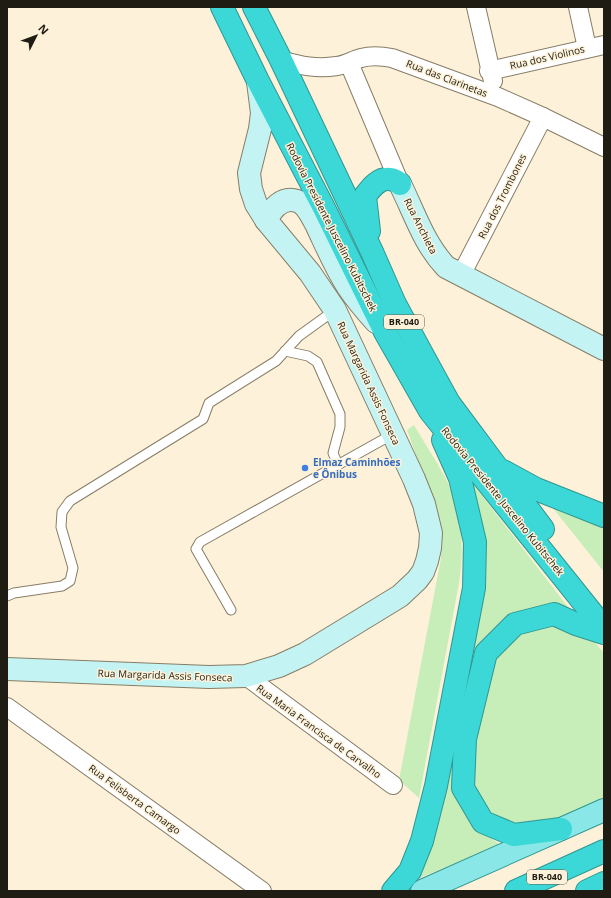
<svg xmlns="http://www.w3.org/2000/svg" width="611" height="898" font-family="'Open Sans',sans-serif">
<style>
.green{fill:#c7eeb8}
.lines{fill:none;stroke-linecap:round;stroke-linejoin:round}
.lane-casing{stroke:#877d67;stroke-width:11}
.street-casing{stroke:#877d67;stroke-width:20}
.secondary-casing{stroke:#877d67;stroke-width:24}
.primary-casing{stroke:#319692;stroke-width:24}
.highway-casing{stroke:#319692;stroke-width:24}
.lane{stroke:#fff;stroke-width:9}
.street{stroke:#fff;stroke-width:18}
.secondary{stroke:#c4f3f3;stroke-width:22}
.primary{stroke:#89e8e7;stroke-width:22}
.highway{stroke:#3bd8d7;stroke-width:22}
.shop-dot{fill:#3f7fe0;stroke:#fdf2d9;stroke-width:1.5}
.labels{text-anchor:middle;stroke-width:3;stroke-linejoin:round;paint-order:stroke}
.shield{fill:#fdf2d9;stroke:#625c4e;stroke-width:1}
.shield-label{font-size:9px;font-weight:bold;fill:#1f1c13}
.street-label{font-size:10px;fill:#1f1c13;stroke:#fdf2d9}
.shop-label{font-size:10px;font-weight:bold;fill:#366cbe;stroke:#fdf2d9;text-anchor:start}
</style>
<rect width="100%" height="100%" fill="#fdf2d9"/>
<g class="green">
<path d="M 414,425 C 425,444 438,463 448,483 C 463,514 464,550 459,583 L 419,798 L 399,780 L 441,558 L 441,545 L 425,480 L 407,430 Z"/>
<polygon points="473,484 568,607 555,606 529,609 516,614 505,620 486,637 454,766 483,833 501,845 412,881 480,583 468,486"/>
<polygon points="548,502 604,523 604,572"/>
<polygon points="552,623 592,639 604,653 604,798 538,828 527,828 496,817 481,803 469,774 486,668 512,634"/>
</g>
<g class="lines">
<defs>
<g id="lane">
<polyline points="285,351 308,356 317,362 340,414 340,427 333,453 338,465"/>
<polyline points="7,596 14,593 62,586 70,581 73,568 61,527 62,512 70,501 203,419 209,403 276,361 299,336 335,310"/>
<polyline points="231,610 196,549 200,542 393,434"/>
</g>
<g id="street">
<polyline points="476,7 493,81"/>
<polyline points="578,7 587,48"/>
<path d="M 281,60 C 301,66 317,69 337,66 C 346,65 353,60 361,58 C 372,55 382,56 392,58 L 498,97 L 543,117 L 604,147"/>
<polyline points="349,63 400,184"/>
<polyline points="489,71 604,45"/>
<polyline points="461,275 543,117"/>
<polyline points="246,676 393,785"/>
<polyline points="7,707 262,891"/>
</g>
<g id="secondary">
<path d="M 400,184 C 414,212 424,244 446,267 L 604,349"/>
<path d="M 266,220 C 272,209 282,196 297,201 C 307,204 311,216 316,224 C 326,245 335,267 348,287 C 356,299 366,311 376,322"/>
<polyline points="7,669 209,677 246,676 279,666 305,654 400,596 417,580 423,572 427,561 430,548 431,533 424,504 414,479 335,310 310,273 266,220 256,204 251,189 249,173 260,129 262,113 258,82"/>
</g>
<polyline id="primary" points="422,891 604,810"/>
<g id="highway">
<polyline points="222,7 258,81 324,208 385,332 430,411 604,628"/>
<polyline points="254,7 281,60 373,254 395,304 421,352 449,403 543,529"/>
<path d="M 369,231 L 365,196 C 371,188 379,177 391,179 C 394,180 398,182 400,184"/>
<polyline points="503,471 536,489 604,516"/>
<polyline points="561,829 514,835 483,822 463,788 465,739 486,653 515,624 554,614 576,624 604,633"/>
<polyline points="393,891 410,871 422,841 436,786 474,588 475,542 460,478 443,440"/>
<polyline points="516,891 604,851"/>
<polyline points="587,891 604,883"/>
</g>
</defs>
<use href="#lane" class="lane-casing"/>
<use href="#street" class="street-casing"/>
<use href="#secondary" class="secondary-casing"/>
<use href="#primary" class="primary-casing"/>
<use href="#highway" class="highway-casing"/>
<use href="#lane" class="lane"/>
<use href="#street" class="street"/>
<use href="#secondary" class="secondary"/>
<use href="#primary" class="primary"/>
<use href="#highway" class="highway"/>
</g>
<circle class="shop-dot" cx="305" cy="468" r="4"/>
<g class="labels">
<g class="shield">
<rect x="384" y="315" width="40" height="14" rx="3"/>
<rect x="527" y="870" width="40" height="14" rx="3"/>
</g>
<g class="shield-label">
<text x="404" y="325">BR-040</text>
<text x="547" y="880">BR-040</text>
</g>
<g class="street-label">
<text transform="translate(547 57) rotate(-13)" y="4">Rua dos Violinos</text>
<text transform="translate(447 78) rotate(21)" y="4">Rua das Clarinetas</text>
<text transform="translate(502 196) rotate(-63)" y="4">Rua dos Trombones</text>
<text transform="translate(421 226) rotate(63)" y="4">Rua Anchieta</text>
<text transform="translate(332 227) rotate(63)" y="4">Rodovia Presidente Juscelino Kubitschek</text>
<text transform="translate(369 383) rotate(65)" y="4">Rua Margarida Assis Fonseca</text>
<text transform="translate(503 501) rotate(51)" y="4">Rodovia Presidente Juscelino Kubitschek</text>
<text transform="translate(165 675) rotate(2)" y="4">Rua Margarida Assis Fonseca</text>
<text transform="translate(319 731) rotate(36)" y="4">Rua Maria Francisca de Carvalho</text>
<text transform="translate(135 799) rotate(36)" y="4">Rua Felisberta Camargo</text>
</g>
<g class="shop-label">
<text x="313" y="466">Elmaz Caminhões<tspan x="313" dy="12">e Ônibus</tspan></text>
</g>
</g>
<rect width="611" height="898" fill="none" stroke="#1f1c13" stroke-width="16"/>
<g transform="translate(36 36) rotate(48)" stroke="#fdf2d9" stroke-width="3" paint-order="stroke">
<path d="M0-3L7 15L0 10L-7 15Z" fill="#1f1c13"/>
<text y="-6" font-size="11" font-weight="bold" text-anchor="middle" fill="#1f1c13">N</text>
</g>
</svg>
